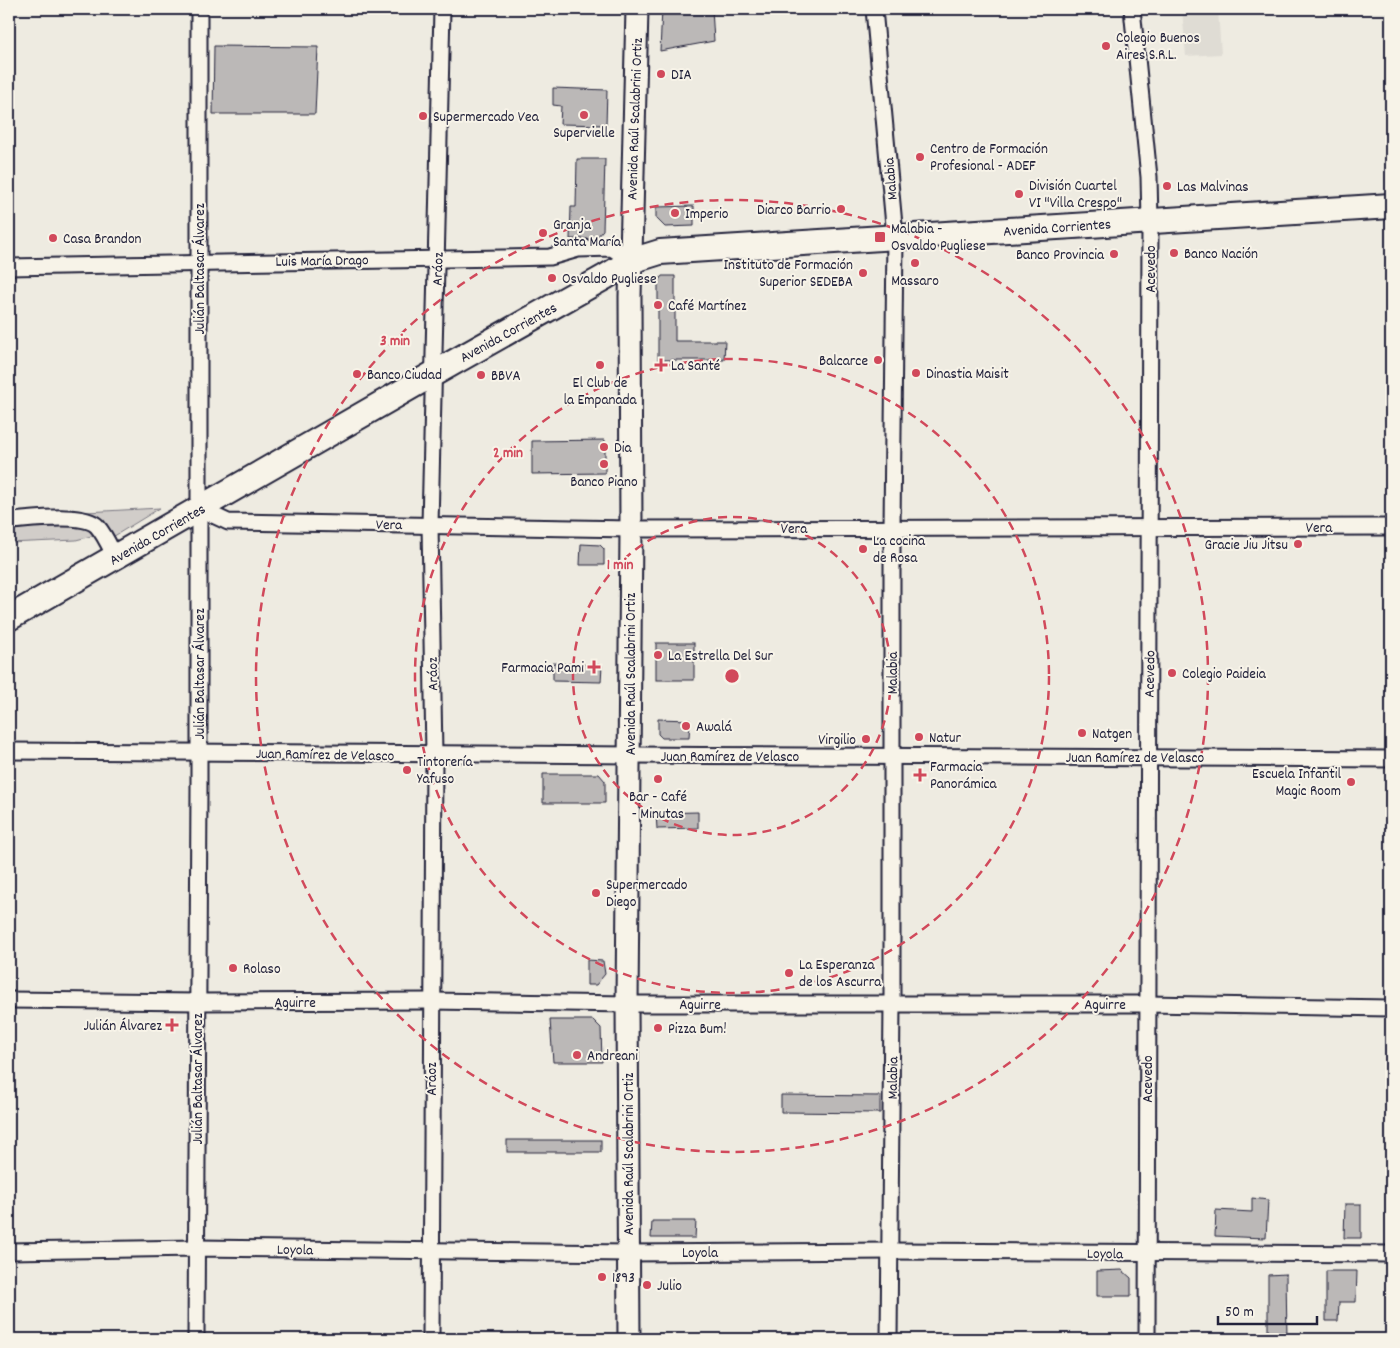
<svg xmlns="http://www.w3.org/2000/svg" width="1400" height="1348" font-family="Dekko,sans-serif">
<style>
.built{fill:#dfdcd4}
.green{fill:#d1cdc9;stroke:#7a7882}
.building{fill:#bbb8b7;stroke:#22223b}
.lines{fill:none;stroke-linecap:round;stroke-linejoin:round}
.street-casing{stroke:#22223b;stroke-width:19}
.secondary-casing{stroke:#22223b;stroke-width:25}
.primary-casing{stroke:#22223b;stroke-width:28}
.street{stroke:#f7f3e8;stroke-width:15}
.secondary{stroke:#f7f3e8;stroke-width:21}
.primary{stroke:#f7f3e8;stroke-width:24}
.ring{fill:none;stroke:#d1495b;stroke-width:2.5;stroke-dasharray:9 6}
.poi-dot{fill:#d1495b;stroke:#f7f3e8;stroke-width:2}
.labels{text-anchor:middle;stroke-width:4;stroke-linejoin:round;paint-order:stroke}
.poi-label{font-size:15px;fill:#22223b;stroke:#f7f3e8;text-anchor:start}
.street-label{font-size:15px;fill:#22223b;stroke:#f7f3e8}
.centre{fill:#d1495b;stroke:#f7f3e8;stroke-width:2.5}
.ring-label{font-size:15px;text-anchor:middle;font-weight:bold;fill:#d1495b;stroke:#f7f3e8;stroke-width:4;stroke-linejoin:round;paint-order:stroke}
</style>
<rect width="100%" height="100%" fill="#eeebe1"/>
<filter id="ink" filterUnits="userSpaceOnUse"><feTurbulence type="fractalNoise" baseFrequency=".02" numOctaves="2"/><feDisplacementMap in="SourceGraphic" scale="10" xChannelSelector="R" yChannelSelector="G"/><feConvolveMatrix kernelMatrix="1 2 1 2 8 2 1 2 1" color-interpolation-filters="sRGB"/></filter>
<g filter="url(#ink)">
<polygon class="built" points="1182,9 1218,9 1221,54 1186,56"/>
<g class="green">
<polygon points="160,508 111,538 102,524 86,512"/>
<polygon points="70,521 90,528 95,535 76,540 9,543 9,525"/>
</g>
<g class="building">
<polygon points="662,9 712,9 714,41 660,51"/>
<polygon points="214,46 318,47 315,114 213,114"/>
<polygon points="553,88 607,90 606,125 560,124 561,106 553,105"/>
<polygon points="577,159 605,159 603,230 595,239 570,239 571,207 576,207"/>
<polygon points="694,206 694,226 665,227 656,218 656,207"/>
<polygon points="662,276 675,276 675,341 725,341 724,360 658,360 658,281"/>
<polygon points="605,440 605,473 532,474 532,441"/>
<polygon points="581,544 600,545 604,549 604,565 580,565"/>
<rect x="656" y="643" width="38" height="37"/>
<polygon points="553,663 602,665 601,682 553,681"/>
<polygon points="658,719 690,720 689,738 662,738 658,734"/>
<polygon points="543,774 599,774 605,781 605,803 543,803"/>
<polygon points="698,812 698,828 657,829 656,813"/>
<polygon points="587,960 603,961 605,974 596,985 587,985"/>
<polygon points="550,1020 593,1020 601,1028 602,1062 553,1062"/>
<polygon points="781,1095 880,1096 880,1113 781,1112"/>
<rect x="507" y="1140" width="94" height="12"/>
<polygon points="1252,1198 1268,1200 1266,1238 1215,1236 1216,1210 1252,1212"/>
<polygon points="1345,1204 1361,1204 1361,1238 1344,1238"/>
<polygon points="652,1221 696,1221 695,1238 651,1238"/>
<polygon points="1122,1270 1131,1278 1131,1296 1097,1296 1097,1271"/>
<polygon points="1326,1271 1357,1271 1356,1302 1339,1302 1338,1321 1326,1321"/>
<polygon points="1286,1274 1287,1339 1268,1339 1268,1275"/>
</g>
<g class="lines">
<defs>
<g id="street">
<polyline points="874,9 895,236 892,528 892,1003 889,1339"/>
<polyline points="1132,9 1149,177 1150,221 1147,1339"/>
<polyline points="9,267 550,257 578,249 612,248 631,261"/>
<polyline points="200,509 228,522 631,529 1391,527"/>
<path d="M 9,521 C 29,520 84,512 97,526 C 105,535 110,547 115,557"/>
<path d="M 9,751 C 470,755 930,756 1391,759"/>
<polyline points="9,1000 197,1002 431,1001 627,1004 1147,1004 1391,1008"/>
<polyline points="9,1251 197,1248 628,1253 890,1251 1391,1254"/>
<polyline points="196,1339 199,789 199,9"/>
<polyline points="431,1339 434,754 430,525 442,9"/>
</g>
<polyline id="secondary" points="629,1339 627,1004 631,529 630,297 637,9"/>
<polyline id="primary" points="9,618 433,374 605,277 631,261 660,252 1391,206"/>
</defs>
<use href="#street" class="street-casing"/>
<use href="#secondary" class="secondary-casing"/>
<use href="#primary" class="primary-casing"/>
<use href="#street" class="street"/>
<use href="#secondary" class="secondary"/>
<use href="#primary" class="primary"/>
</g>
</g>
<g class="ring">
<circle cx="732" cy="676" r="159"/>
<circle cx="732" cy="676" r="317"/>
<circle cx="732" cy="676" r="476"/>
</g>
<g class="poi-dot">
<circle cx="1106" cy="46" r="5"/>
<circle cx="661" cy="74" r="5"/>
<circle cx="584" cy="115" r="5"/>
<circle cx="423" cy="116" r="5"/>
<circle cx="920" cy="157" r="5"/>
<circle cx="1167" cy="186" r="5"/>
<circle cx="1019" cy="194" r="5"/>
<circle cx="841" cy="209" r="5"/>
<circle cx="675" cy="213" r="5"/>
<circle cx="543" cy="233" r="5"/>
<rect x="874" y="231" width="12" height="12" rx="2.5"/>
<circle cx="53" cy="238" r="5"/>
<circle cx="1174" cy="253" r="5"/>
<circle cx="1114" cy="254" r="5"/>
<circle cx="915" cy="263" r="5"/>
<circle cx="863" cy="273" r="5"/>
<circle cx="552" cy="278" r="5"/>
<circle cx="658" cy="305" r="5"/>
<circle cx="878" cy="360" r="5"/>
<circle cx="600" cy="365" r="5"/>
<path d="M658.5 357.5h5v5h5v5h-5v5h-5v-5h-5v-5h5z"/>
<circle cx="916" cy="373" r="5"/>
<circle cx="357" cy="374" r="5"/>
<circle cx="481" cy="375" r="5"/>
<circle cx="604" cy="447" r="5"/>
<circle cx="604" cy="464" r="5"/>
<circle cx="1298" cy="544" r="5"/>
<circle cx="863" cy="549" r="5"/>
<circle cx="658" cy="655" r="5"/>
<path d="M591.5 659.5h5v5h5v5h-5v5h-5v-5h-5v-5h5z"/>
<circle cx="1172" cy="673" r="5"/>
<circle cx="686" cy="726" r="5"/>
<circle cx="1082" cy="733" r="5"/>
<circle cx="919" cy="737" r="5"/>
<circle cx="866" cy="739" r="5"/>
<circle cx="407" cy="770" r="5"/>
<path d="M917.5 767.5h5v5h5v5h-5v5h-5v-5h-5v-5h5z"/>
<circle cx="658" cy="779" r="5"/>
<circle cx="1351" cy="782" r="5"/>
<circle cx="596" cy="893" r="5"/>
<circle cx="233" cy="968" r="5"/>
<circle cx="789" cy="973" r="5"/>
<path d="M169.5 1017.5h5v5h5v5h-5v5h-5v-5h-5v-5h5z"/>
<circle cx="658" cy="1028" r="5"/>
<circle cx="577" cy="1055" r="5"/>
<circle cx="602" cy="1277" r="5"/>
<circle cx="647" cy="1285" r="5"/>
</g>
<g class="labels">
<g class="poi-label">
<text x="1116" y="42">Colegio Buenos<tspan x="1116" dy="17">Aires S.R.L.</tspan></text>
<text x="671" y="79">DIA</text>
<text x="433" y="121">Supermercado Vea</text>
<text x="584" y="137" text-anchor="middle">Supervielle</text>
<text x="930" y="153">Centro de Formación<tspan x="930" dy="17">Profesional - ADEF</tspan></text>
<text x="1029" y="190">División Cuartel<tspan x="1029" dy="17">VI "Villa Crespo"</tspan></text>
<text x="1177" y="191">Las Malvinas</text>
<text x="831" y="214" text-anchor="end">Diarco Barrio</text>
<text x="685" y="218">Imperio</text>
<text x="553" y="229">Granja<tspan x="553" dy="17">Santa María</tspan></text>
<text x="891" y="233">Malabia -<tspan x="891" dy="17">Osvaldo Pugliese</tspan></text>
<text x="63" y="243">Casa Brandon</text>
<text x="1184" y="258">Banco Nación</text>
<text x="1104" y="259" text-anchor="end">Banco Provincia</text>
<text x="853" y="269" text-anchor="end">Instituto de Formación<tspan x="853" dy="17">Superior SEDEBA</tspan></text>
<text x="562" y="283">Osvaldo Pugliese</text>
<text x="915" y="285" text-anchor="middle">Massaro</text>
<text x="668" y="310">Café Martínez</text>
<text x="868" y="365" text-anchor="end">Balcarce</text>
<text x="671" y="370">La Santé</text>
<text x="926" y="378">Dinastia Maisit</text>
<text x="367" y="379">Banco Ciudad</text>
<text x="491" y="380">BBVA</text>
<text x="600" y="387" text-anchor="middle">El Club de<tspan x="600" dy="17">la Empanada</tspan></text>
<text x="614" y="452">Dia</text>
<text x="604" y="486" text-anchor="middle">Banco Piano</text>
<text x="873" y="545">La cocina<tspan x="873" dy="17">de Rosa</tspan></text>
<text x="1288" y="549" text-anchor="end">Gracie Jiu Jitsu</text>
<text x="668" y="660">La Estrella Del Sur</text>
<text x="584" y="672" text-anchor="end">Farmacia Pami</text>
<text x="1182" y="678">Colegio Paideia</text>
<text x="696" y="731">Awalá</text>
<text x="1092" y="738">Natgen</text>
<text x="929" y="742">Natur</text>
<text x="856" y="744" text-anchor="end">Virgilio</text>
<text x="417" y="766">Tintorería<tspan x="417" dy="17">Yafuso</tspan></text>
<text x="930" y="771">Farmacia<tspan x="930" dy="17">Panorámica</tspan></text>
<text x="1341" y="778" text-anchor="end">Escuela Infantil<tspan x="1341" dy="17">Magic Room</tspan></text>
<text x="658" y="801" text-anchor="middle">Bar - Café<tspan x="658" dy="17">- Minutas</tspan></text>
<text x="606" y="889">Supermercado<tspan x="606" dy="17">Diego</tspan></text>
<text x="799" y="969">La Esperanza<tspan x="799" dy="17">de los Ascurra</tspan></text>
<text x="243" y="973">Rolaso</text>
<text x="162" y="1030" text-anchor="end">Julián Álvarez</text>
<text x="668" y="1033">Pizza Bum!</text>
<text x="587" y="1060">Andreani</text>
<text x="612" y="1282">1893</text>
<text x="657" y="1290">Julio</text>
</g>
<g class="street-label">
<text transform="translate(634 119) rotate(-88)" y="5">Avenida Raúl Scalabrini Ortiz</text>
<text transform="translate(890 179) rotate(-95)" y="5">Malabia</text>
<text transform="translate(1057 227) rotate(-4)" y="5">Avenida Corrientes</text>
<text transform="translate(322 260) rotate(-1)" y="5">Luis María Drago</text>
<text transform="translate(199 269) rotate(-90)" y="5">Julián Baltasar Álvarez</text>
<text transform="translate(437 269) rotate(-88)" y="5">Aráoz</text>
<text transform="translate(1150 269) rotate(-90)" y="5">Acevedo</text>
<text transform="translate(508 332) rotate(-29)" y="5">Avenida Corrientes</text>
<text transform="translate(389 524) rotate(1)" y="5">Vera</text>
<text x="1319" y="532">Vera</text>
<text x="794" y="533">Vera</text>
<text transform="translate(157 534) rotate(-30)" y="5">Avenida Corrientes</text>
<text transform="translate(892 673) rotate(-90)" y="5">Malabia</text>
<text transform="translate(199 674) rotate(-90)" y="5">Julián Baltasar Álvarez</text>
<text transform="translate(432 674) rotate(-91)" y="5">Aráoz</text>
<text transform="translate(630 674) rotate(-90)" y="5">Avenida Raúl Scalabrini Ortiz</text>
<text transform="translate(1149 674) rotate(-89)" y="5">Acevedo</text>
<text transform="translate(325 754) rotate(1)" y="5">Juan Ramírez de Velasco</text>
<text x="730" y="761">Juan Ramírez de Velasco</text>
<text x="1135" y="762">Juan Ramírez de Velasco</text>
<text x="295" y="1007">Aguirre</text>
<text x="700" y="1009">Aguirre</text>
<text x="1105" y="1009">Aguirre</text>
<text transform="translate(892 1078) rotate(-89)" y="5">Malabia</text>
<text transform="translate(197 1079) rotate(-90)" y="5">Julián Baltasar Álvarez</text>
<text transform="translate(431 1079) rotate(-90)" y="5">Aráoz</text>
<text transform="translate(1147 1079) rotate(-90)" y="5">Acevedo</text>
<text transform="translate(628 1154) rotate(-90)" y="5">Avenida Raúl Scalabrini Ortiz</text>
<text transform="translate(295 1249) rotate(1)" y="5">Loyola</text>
<text x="700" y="1257">Loyola</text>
<text transform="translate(1105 1253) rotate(1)" y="5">Loyola</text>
</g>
</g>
<circle cx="732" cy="676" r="8" class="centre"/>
<g class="ring-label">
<text x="395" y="345">3 min</text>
<text x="508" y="457">2 min</text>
<text x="620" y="569">1 min</text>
</g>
<rect width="1400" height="1348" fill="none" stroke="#f7f3e8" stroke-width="30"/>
<rect x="15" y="15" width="1370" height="1318" fill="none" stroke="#22223b" stroke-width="2" filter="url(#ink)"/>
<path d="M1218 1316v8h99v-8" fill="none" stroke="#22223b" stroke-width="2.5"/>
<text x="1225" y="1316" font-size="15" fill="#22223b" stroke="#f7f3e8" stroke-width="4" paint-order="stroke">50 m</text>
</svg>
